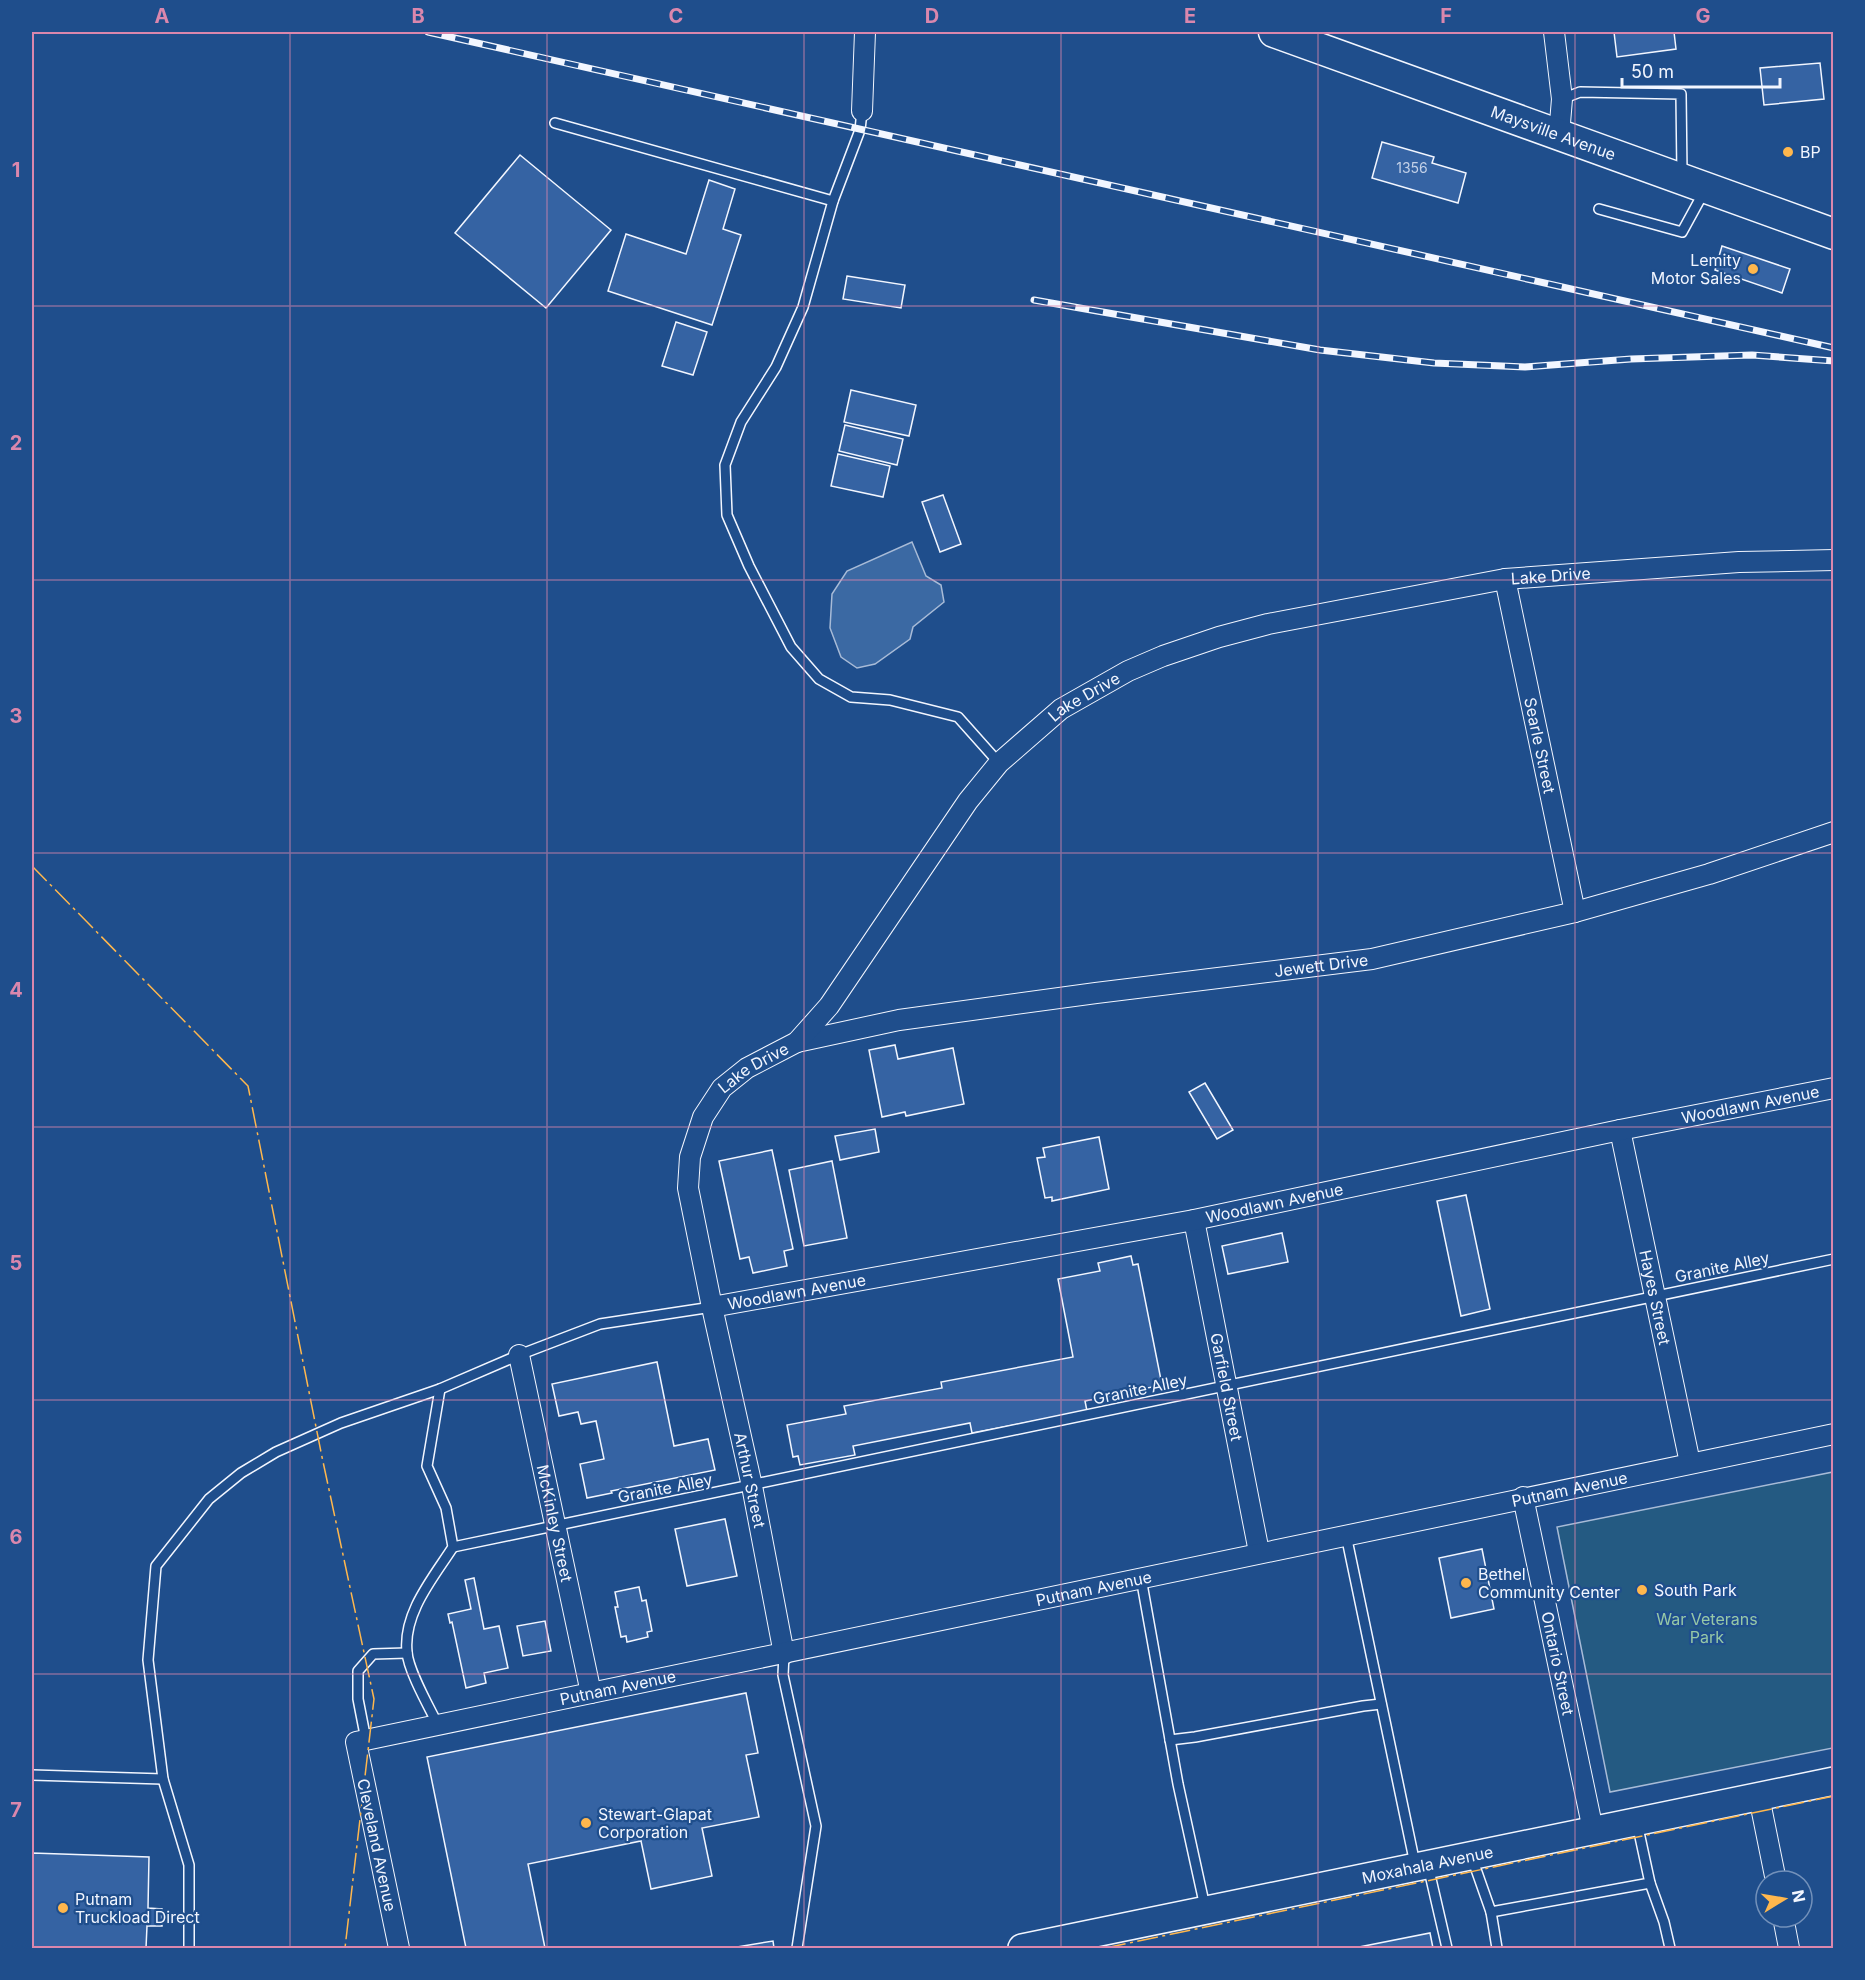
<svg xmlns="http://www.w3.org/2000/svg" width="1865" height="1980" font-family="Inter,sans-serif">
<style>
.green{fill:#245a82;stroke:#a8bbd7;stroke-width:1.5}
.water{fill:#3b69a3;stroke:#a8bbd7;stroke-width:1.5}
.building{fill:#3563a3;stroke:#f2f6ff;stroke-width:1.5}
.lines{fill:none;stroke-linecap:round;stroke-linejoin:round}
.lane-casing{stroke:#f2f6ff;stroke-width:12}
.street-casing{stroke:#f2f6ff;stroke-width:22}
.secondary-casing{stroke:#f2f6ff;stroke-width:30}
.primary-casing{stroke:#f2f6ff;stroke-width:33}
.lane{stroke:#1f4e8c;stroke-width:9}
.street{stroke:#1f4e8c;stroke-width:20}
.secondary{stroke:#1f4e8c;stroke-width:27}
.primary{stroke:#1f4e8c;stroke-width:30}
.rail-casing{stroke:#f2f6ff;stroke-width:7}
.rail{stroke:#1f4e8c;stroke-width:4.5;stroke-dasharray:14;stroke-linecap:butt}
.power{stroke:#ffb74d;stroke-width:1.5;stroke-dasharray:21 4.5 3 4.5;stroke-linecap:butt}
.grid{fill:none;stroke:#da87ad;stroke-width:1.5;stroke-opacity:0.55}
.poi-dot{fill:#ffb74d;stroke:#1f4e8c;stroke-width:2}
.labels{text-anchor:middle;stroke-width:4.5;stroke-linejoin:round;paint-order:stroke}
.number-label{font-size:14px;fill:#c3d1e8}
.street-label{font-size:16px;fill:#f2f6ff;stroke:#1f4e8c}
.poi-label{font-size:16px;fill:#f2f6ff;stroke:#1f4e8c;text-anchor:start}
.park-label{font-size:16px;fill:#97c8a6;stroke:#1f4e8c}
.neatline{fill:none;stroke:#da87ad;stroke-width:2}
.grid-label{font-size:20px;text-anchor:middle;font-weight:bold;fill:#da87ad}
</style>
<rect width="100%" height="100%" fill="#1f4e8c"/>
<polygon class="green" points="1833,1472 1833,1748 1610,1792 1557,1527"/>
<polygon class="water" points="912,542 926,576 941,585 944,602 913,627 910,639 875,664 857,668 841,657 830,628 832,594 847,571"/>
<g class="building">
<polygon points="1614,32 1674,32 1676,49 1617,57"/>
<polygon points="1820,63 1824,99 1764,105 1760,68"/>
<polygon points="1382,142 1434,157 1432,163 1466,173 1458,203 1372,178"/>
<polygon points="520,155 611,230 546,308 455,233"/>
<polygon points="709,180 735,189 723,229 741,235 712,325 608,291 626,234 686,254"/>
<polygon points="1722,246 1790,269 1782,293 1715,270"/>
<polygon points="847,276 905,285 901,308 843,299"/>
<polygon points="676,322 707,332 693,375 662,366"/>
<polygon points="851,390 916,405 909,436 844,422"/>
<polygon points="845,425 903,439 897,465 839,451"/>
<polygon points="838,454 890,466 883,497 831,486"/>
<polygon points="943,495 961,544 940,552 922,502"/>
<polygon points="895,1045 898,1059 953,1048 964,1104 906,1116 905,1112 882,1117 869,1050"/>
<polygon points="1205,1083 1233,1130 1217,1139 1189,1092"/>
<polygon points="875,1129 879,1152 840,1160 835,1136"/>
<polygon points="1099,1137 1109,1189 1052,1201 1052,1197 1045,1198 1037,1158 1045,1157 1043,1148"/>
<polygon points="772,1150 793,1249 784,1251 787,1266 753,1273 749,1257 740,1259 719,1161"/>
<polygon points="832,1161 847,1238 804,1246 789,1170"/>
<polygon points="1466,1195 1490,1309 1461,1316 1437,1201"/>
<polygon points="1282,1233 1288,1262 1228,1274 1222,1246"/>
<polygon points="1131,1256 1133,1265 1138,1264 1162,1385 1085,1401 1087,1411 972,1433 970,1423 853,1446 855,1455 800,1465 798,1456 793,1457 787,1425 846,1414 844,1406 942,1388 941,1382 1073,1357 1058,1279 1100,1271 1098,1263"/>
<polygon points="657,1362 674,1446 708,1439 715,1470 611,1491 612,1493 587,1498 580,1464 604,1459 596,1421 581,1424 578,1412 559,1416 552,1384"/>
<polygon points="725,1519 737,1576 687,1586 675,1529"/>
<polygon points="1482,1549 1494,1609 1451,1618 1439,1558"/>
<polygon points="474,1578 484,1629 499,1626 508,1668 484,1673 486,1683 466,1688 452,1622 450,1623 448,1614 471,1609 465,1580"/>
<polygon points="639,1587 642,1601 646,1600 652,1631 647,1632 648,1637 627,1642 626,1636 621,1637 615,1607 618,1607 615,1592"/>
<polygon points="545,1621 551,1651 523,1656 517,1626"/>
<polygon points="746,1693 758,1753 746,1755 759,1817 702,1828 712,1876 651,1889 641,1841 528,1864 545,1948 466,1948 427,1757"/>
<polygon points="32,1853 149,1857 148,1908 162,1909 162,1926 147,1926 146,1948 32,1948"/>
<polygon points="1430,1933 1433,1948 1354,1948"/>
<polygon points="773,1941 774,1948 731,1948"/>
</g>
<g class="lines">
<defs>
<g id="lane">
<polyline points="1562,99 1580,92 1681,94 1682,174"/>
<polyline points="862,111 860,130 833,201 803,307 776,367 741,422 725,465 727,515 749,566 791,647 819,679 851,697 890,700 958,717 999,763"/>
<polyline points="555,123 833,201"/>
<polyline points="1599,209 1682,232 1705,190"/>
<polyline points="1346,1535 1415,1864"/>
<polyline points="453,1547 1834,1259"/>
<polyline points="1141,1578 1178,1784 1205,1907"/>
<polyline points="784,1654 783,1675 816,1826 797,1948"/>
<path d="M 438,1725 C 429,1707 408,1670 407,1652 C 403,1613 433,1578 453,1547 L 446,1508 L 427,1466 L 440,1389"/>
<polyline points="366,1740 358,1699 358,1671 373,1654 407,1653"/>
<polyline points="1170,1740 1195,1737 1363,1706 1381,1704"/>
<polyline points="32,1775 163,1779"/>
<polyline points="1472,1858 1491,1912 1650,1883 1637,1823"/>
<polyline points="1428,1866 1447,1948"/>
<polyline points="1650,1883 1664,1922 1670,1948"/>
<polyline points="1491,1912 1497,1948"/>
<polyline points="189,1948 189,1865 163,1779 148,1660 156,1566 209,1499 241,1473 276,1452 341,1423 440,1389 519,1355 600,1324 712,1307"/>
</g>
<g id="street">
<polyline points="1554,32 1562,99 1559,135"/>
<polyline points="862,111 865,32"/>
<path id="s1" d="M 1505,579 L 1575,912"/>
<path id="s2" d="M 797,1042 L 899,1020 L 1096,993 L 1372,959 L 1575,912 L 1709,874 L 1834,832"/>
<path id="s3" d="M 1620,1130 L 1690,1463"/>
<path id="s4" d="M 1194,1220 L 1259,1552"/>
<path id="s5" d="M 712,1307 L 1194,1220 L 1620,1130 L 1834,1088"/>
<path id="s6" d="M 519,1355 L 591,1693"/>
<path id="s7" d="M 1523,1497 L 1593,1830"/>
<path id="s8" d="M 784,1654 L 752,1486 L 712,1307 L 688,1188 L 690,1157 L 703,1117 L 722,1088 L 747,1068 L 797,1042 L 829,1006 L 968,801 L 999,763 L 1061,709 L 1128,671 L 1163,656 L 1219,637 L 1268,624 L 1505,579 L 1739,562 L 1834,560"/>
<polyline points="1759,1797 1776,1881"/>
<polyline points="1783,1917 1789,1948"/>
<path id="s9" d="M 399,1948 L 356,1742 L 1834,1434"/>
</g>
<g id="secondary">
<path id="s10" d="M 1022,1948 L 1834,1781"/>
</g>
<g id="primary">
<path id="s11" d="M 1274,32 L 1834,234"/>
</g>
</defs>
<use href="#lane" class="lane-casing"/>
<use href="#street" class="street-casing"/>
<use href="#secondary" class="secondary-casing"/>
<use href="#primary" class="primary-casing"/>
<use href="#lane" class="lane"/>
<use href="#street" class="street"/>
<use href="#secondary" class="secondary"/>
<use href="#primary" class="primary"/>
<defs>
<g id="rail">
<polyline points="428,32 1834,348"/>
<polyline points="1034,300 1320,350 1434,363 1525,367 1631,359 1752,355 1834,361"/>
</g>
</defs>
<use href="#rail" class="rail-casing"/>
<use href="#rail" class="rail"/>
<g class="power">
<polyline points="32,866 248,1086 322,1457 374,1699 345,1948"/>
<polyline points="1105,1948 1834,1796"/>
</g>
</g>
<path class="grid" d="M 290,32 L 290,1948M 547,32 L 547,1948M 804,32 L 804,1948M 1061,32 L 1061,1948M 1318,32 L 1318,1948M 1575,32 L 1575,1948M 32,306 L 1834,306M 32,580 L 1834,580M 32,853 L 1834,853M 32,1127 L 1834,1127M 32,1400 L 1834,1400M 32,1674 L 1834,1674"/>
<g class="poi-dot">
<circle cx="1788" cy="152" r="6"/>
<circle cx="1753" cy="269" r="6"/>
<circle cx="1466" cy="1583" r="6"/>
<circle cx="1642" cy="1590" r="6"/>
<circle cx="586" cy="1823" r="6"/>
<circle cx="63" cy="1908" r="6"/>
</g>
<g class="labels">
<g class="number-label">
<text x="1412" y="173">1356</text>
</g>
<g class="street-label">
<text dy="6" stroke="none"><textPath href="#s11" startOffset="297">Maysville Avenue</textPath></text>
<text dy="6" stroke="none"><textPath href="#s8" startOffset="1611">Lake Drive</textPath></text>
<text dy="6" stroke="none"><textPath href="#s8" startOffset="1125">Lake Drive</textPath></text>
<text dy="6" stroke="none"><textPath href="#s1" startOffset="170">Searle Street</textPath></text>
<text dy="6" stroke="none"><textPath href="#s2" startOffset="530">Jewett Drive</textPath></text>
<text dy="6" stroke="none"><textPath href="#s8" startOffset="621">Lake Drive</textPath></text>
<text dy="6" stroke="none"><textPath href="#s5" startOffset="1058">Woodlawn Avenue</textPath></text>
<text dy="6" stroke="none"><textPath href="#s5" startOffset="572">Woodlawn Avenue</textPath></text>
<text transform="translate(1722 1267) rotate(-12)" y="6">Granite Alley</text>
<text dy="6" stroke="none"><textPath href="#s5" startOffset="86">Woodlawn Avenue</textPath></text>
<text dy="6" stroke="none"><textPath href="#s3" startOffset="171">Hayes Street</textPath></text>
<text dy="6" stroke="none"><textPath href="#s4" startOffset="170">Garfield Street</textPath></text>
<text transform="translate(1140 1389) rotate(-12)" y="6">Granite Alley</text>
<text transform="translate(750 1480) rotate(78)" y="6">Arthur Street</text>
<text transform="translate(665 1488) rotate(-11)" y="6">Granite Alley</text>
<text dy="6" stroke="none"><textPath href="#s9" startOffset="1450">Putnam Avenue</textPath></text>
<text dy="6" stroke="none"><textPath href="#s6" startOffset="172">McKinley Street</textPath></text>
<text dy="6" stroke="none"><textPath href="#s9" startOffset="964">Putnam Avenue</textPath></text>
<text dy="6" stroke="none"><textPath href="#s7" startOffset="170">Ontario Street</textPath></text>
<text dy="6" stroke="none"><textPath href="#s9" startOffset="478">Putnam Avenue</textPath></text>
<text transform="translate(377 1845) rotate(78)" y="6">Cleveland Avenue</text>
<text dy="6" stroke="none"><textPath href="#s10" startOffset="414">Moxahala Avenue</textPath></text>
</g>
<g class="poi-label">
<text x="1800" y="158">BP</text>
<text x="1741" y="266" text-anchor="end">Lemity<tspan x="1741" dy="18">Motor Sales</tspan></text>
<text x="1478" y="1580">Bethel<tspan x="1478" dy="18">Community Center</tspan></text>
<text x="1654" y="1596">South Park</text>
<text x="598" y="1820">Stewart-Glapat<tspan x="598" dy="18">Corporation</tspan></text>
<text x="75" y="1905">Putnam<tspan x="75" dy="18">Truckload Direct</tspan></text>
</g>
<g class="park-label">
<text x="1707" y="1625">War Veterans<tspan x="1707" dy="18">Park</tspan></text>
</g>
</g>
<rect width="1865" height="1980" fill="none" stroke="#1f4e8c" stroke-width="66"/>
<g transform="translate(1784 1899) rotate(79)"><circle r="28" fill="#1f4e8c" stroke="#7391ba" stroke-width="1.5"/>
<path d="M0-4.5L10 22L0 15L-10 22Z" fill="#ffb74d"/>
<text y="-9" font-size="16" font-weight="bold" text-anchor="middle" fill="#f2f6ff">N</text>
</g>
<path d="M1622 78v9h158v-9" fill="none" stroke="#f2f6ff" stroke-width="3"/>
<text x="1631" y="78" font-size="18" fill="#f2f6ff" stroke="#1f4e8c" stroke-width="4.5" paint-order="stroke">50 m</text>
<rect x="33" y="33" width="1799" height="1914" class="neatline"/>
<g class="grid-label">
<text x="162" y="23">A</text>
<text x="418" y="23">B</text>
<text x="676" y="23">C</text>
<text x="932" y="23">D</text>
<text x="1190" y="23">E</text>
<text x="1446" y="23">F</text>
<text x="1703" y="23">G</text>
<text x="16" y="177">1</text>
<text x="16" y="450">2</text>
<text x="16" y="723">3</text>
<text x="16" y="997">4</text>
<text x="16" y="1270">5</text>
<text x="16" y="1544">6</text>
<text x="16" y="1817">7</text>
</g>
</svg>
